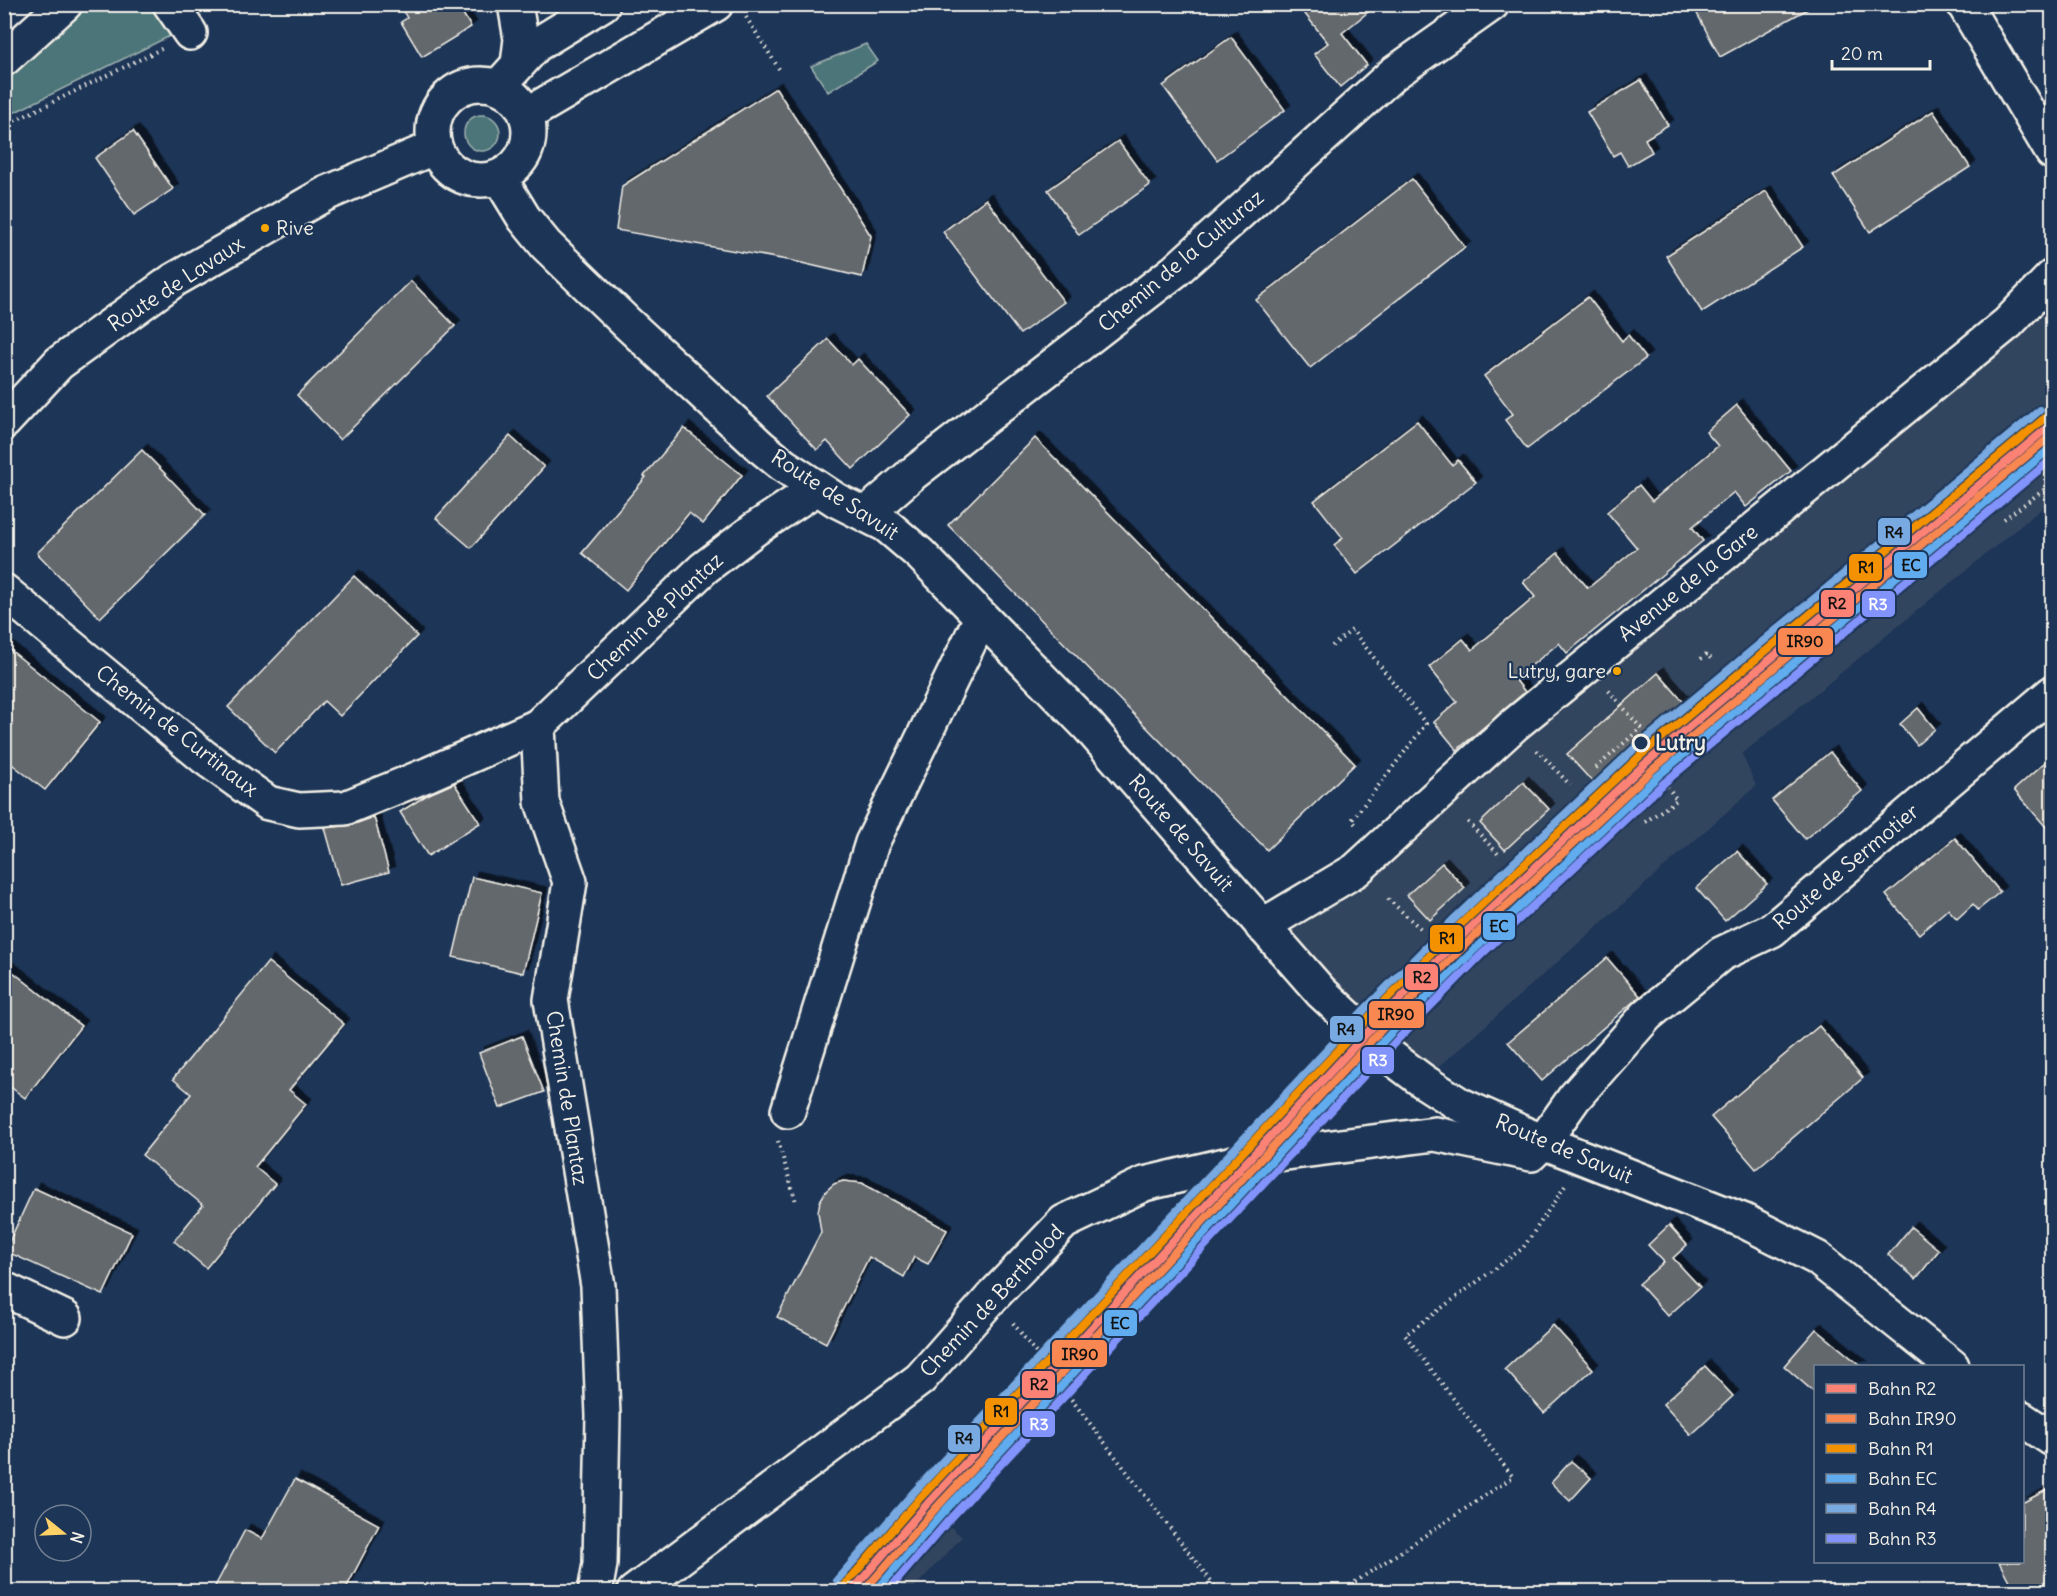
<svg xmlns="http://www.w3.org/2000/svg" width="2057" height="1596" font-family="Delius,sans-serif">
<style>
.built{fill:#32445e}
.green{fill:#4c7478;stroke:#a0b2b0;stroke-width:1.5}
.building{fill:#63676d;stroke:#f4f1e8;stroke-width:1.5;filter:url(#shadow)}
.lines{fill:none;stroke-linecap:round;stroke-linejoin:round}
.minor-casing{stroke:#f4f1e8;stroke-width:38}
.major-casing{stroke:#f4f1e8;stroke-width:38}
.path{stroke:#f4f1e8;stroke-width:4;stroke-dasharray:1.5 4.5;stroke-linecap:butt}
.minor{stroke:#1d3557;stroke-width:33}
.major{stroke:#1d3557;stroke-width:33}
.rail-1-casing{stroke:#1d3557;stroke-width:12}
.rail-2-casing{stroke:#1d3557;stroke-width:12}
.rail-3-casing{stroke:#1d3557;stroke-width:12}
.rail-4-casing{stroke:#1d3557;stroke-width:12}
.rail-5-casing{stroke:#1d3557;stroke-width:12}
.rail-6-casing{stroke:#1d3557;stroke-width:12}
.rail-1{stroke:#fc8276;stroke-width:8}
.rail-2{stroke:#f88751;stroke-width:8}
.rail-3{stroke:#f39100;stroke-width:8}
.rail-4{stroke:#60acee;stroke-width:8}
.rail-5{stroke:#78a9e1;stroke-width:8}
.rail-6{stroke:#8393fc;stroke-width:8}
.bus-dot{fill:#f7a600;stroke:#1d3557;stroke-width:2}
.stop-dot{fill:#1d3557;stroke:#f4f1e8;stroke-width:3}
.labels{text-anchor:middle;stroke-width:4.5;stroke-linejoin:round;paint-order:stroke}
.bus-label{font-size:20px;fill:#f4f1e8;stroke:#1d3557;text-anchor:start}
.street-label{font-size:21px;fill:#f4f1e8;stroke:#1d3557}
.stop-label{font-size:21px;font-weight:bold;fill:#f4f1e8;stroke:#1d3557;text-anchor:start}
.line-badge{stroke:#1d3557;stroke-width:2}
.badge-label{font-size:16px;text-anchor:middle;font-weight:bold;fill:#fff}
.pale-badge-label{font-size:16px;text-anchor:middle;font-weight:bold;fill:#111}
</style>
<defs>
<filter id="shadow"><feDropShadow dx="5.5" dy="-5.5" stdDeviation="0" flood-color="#0009"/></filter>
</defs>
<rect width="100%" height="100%" fill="#1d3557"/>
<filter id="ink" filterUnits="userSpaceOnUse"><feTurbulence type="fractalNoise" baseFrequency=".0167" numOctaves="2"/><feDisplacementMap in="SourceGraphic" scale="12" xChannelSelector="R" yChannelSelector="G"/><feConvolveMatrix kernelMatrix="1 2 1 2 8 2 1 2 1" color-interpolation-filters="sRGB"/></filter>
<g filter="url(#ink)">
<g class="built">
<polygon points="2052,277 2052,500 1742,754 1756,786 1423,1081 1262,926"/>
<polygon points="910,1490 962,1537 911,1591 824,1591"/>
</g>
<g class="green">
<polygon points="58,5 153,5 174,34 5,117 4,54"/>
<polygon points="866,44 878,61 828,92 811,66"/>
<circle cx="482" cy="133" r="18"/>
</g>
<g class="building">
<polygon points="399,4 457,4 471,27 422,57 401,22 407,18"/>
<polygon points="1297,4 1378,4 1342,33 1367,65 1340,87 1314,54 1328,43"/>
<polygon points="1692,4 1817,4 1720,57"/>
<polygon points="1231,37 1285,110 1217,160 1163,86"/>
<polygon points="1641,80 1668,125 1645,139 1652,152 1628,166 1620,152 1613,156 1587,112"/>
<polygon points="776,88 871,236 862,277 793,261 616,230 622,186"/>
<polygon points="1933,111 1970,167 1870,232 1833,176"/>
<polygon points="133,131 173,189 134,215 95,158"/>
<polygon points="1118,141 1150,185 1079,235 1048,190"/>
<polygon points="1412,179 1465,247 1310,368 1256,300"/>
<polygon points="1766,191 1803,247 1702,312 1666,256"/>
<polygon points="986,199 1064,302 1020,334 943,232"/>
<polygon points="411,281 455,326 340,440 297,395"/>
<polygon points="1588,297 1622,341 1628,335 1646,358 1527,449 1505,420 1513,414 1484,376"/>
<polygon points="828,339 852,365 858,359 910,415 853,469 827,441 817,450 767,396"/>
<polygon points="1737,405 1791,471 1746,507 1734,492 1692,527 1703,541 1567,653 1559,643 1515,679 1525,692 1457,750 1434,722 1457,702 1429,667 1463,639 1472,650 1535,597 1523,582 1558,553 1588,588 1637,548 1607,512 1639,485 1652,501 1718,446 1706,432"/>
<polygon points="1417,421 1452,465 1458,460 1476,482 1357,574 1334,545 1343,538 1314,501"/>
<polygon points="684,428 742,475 703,524 689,513 626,590 582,553 646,477 644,476"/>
<polygon points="510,436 544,467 471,548 436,518"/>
<polygon points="1035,438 1355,764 1267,850 948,525"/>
<polygon points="142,450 205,515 100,618 37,553"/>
<polygon points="354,576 417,636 340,716 324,701 275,753 228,707"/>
<polygon points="4,645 100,722 45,790 4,758"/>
<polygon points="1658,673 1688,707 1598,788 1567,754"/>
<polygon points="1918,708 1935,729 1917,745 1900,724"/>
<polygon points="1830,752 1862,791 1805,839 1772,800"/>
<polygon points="2052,756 2052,834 2014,790"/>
<polygon points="1523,782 1549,809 1505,850 1480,823"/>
<polygon points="454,783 480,823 428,856 400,812 427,795"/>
<polygon points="374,817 389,872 341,885 325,828 352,825"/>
<polygon points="1955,838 2000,892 1978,910 1973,904 1957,919 1948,909 1919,934 1886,895"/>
<polygon points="1737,851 1767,884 1725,921 1696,888"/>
<polygon points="1442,863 1465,888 1430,920 1407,895"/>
<polygon points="472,877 542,893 523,973 453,957"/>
<polygon points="1607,958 1640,996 1542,1081 1508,1042"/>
<polygon points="268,962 344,1024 289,1090 306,1104 255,1167 275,1184 206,1268 174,1241 203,1205 142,1155 191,1094 173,1079"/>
<polygon points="4,965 81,1026 25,1098 4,1082"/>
<polygon points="1819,1026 1863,1078 1756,1169 1711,1117"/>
<polygon points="522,1036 544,1092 500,1108 479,1053"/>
<polygon points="843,1181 862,1183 947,1230 928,1264 914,1257 904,1277 869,1257 826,1343 777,1317 821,1232 818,1212 820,1201 826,1191 834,1184"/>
<polygon points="34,1188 132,1233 103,1295 5,1251"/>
<polygon points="1669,1225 1687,1245 1673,1258 1700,1287 1668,1316 1639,1284 1664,1262 1648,1245"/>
<polygon points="1911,1227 1939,1250 1916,1279 1888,1255"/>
<polygon points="1553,1325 1593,1369 1544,1413 1505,1369"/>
<polygon points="1816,1329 1861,1366 1815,1366 1815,1393 1784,1366"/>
<polygon points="1705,1366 1733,1396 1691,1435 1663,1404"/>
<polygon points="1571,1461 1591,1478 1570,1501 1551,1483"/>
<polygon points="295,1479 379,1525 344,1592 212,1592 245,1530 262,1539"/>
<polygon points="2052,1487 2052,1592 2015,1592 1999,1562 2022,1562 2022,1503"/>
</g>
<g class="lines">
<defs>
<g id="minor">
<polyline points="170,4 190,33"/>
<polyline points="515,4 521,39 518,64"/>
<polyline points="1964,4 2052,152"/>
<polyline points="4,59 65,4"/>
<polyline points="498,87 536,45 603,4"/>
<polyline points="499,177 524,218 546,245 628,324 761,447 783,465 836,500 886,525 920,554 1088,726 1321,992 1391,1057 1423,1081 1459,1104 1543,1142 1742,1220 1817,1258 1952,1366"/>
<polyline points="866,514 911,475 1175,271 1393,74 1492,4"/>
<polyline points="4,591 204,757 268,803 299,810 345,808 429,774 538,726"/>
<polyline points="1262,926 1356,870 1514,725 2008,323 2052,277"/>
<polyline points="788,1111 872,843 981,618"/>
<polyline points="4,1289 65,1318"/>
<polyline points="2022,1419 2052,1439"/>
<polyline points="595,1592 600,1564 603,1416 598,1286 551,1000 570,882 542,802 538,726 704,568 755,529 817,488"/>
<polyline points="634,1592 920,1379 993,1296 1064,1222 1144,1184 1263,1156 1435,1134 1531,1154 1543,1142 1574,1098 1647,1015 1721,954 1772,930 2052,693"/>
</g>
<g id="major">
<circle cx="481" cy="132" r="48"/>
<polyline points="526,115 716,4"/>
<polyline points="4,422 59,363 174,280 325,194 435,147"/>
</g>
</defs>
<use href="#minor" class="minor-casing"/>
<use href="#major" class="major-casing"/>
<g class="path">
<polyline points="746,17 781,72"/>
<polyline points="4,126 163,48"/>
<polyline points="2004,519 2052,484"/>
<polyline points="1332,646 1352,630 1426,724 1352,820 1357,826"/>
<polyline points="1701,659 1707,654 1712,660"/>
<polyline points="1537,750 1570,785"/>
<polyline points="1596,768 1641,728 1608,690"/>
<polyline points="1468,822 1500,856"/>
<polyline points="1645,822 1677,800 1666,784"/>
<polyline points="1388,899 1421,929"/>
<polyline points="778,1141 796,1202"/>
<polyline points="1013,1323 1219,1592"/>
<polyline points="1340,1592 1513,1477 1405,1335 1523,1248 1565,1186"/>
</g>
<use href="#minor" class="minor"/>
<use href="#major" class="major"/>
<defs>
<polyline id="rail-1" points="851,1592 928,1503 1378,1021 1465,933 1646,763 2052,424"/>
<polyline id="rail-2" points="863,1592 935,1509 1384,1027 1471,939 1652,770 2052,435"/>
<polyline id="rail-3" points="844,1586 921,1497 1371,1015 1459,926 1640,756 2046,417"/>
<polyline id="rail-4" points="875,1592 941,1515 1391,1033 1478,946 1658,776 2052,447"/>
<polyline id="rail-5" points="837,1580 915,1491 1365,1009 1453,920 1634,749 2040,410"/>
<polyline id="rail-6" points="887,1592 948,1521 1397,1040 1484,952 1664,783 2052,459"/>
</defs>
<use href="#rail-1" class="rail-1-casing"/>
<use href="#rail-2" class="rail-2-casing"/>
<use href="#rail-3" class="rail-3-casing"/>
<use href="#rail-4" class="rail-4-casing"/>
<use href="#rail-5" class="rail-5-casing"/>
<use href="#rail-6" class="rail-6-casing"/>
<use href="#rail-1" class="rail-1"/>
<use href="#rail-2" class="rail-2"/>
<use href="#rail-3" class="rail-3"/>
<use href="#rail-4" class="rail-4"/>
<use href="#rail-5" class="rail-5"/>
<use href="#rail-6" class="rail-6"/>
</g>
</g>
<g class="bus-dot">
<circle cx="265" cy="228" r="5"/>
<circle cx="1617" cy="671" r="5"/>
</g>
<circle class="stop-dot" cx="1641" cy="743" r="8"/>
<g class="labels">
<g class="bus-label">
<text x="276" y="235">Rive</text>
<text x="1606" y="678" text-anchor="end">Lutry, gare</text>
</g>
<g class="street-label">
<text transform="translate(1181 261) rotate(-40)" y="7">Chemin de la Culturaz</text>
<text transform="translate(176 284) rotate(-33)" y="7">Route de Lavaux</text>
<text transform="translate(835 495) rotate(33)" y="7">Route de Savuit</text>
<text transform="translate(1688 583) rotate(-39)" y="7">Avenue de la Gare</text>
<text transform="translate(655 617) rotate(-43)" y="7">Chemin de Plantaz</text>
<text transform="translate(177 731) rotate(38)" y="7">Chemin de Curtinaux</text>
<text transform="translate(1181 833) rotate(49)" y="7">Route de Savuit</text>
<text transform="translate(1846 867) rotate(-40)" y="7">Route de Sermotier</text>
<text transform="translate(567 1098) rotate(81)" y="7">Chemin de Plantaz</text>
<text transform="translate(1564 1149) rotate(23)" y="7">Route de Savuit</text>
<text transform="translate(992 1301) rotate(-47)" y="7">Chemin de Bertholod</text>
</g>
<g class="stop-label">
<text x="1655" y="750">Lutry</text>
</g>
</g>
<g class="line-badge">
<rect x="1877" y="517" width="34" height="29" rx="6" fill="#78a9e1"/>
<rect x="1893" y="551" width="35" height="28" rx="6" fill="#60acee"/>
<rect x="1848" y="553" width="35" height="29" rx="6" fill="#f39100"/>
<rect x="1820" y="589" width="35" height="29" rx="6" fill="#fc8276"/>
<rect x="1861" y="590" width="35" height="28" rx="6" fill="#8393fc"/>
<rect x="1777" y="627" width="57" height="29" rx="6" fill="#f88751"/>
<rect x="1482" y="912" width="34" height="29" rx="6" fill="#60acee"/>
<rect x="1429" y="924" width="35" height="29" rx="6" fill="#f39100"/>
<rect x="1404" y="963" width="35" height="28" rx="6" fill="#fc8276"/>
<rect x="1368" y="1000" width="57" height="29" rx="6" fill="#f88751"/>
<rect x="1329" y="1015" width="35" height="28" rx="6" fill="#78a9e1"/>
<rect x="1361" y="1046" width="34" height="29" rx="6" fill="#8393fc"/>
<rect x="1103" y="1309" width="35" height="28" rx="6" fill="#60acee"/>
<rect x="1051" y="1339" width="57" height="29" rx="6" fill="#f88751"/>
<rect x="1021" y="1370" width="35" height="29" rx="6" fill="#fc8276"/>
<rect x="984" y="1397" width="34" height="29" rx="6" fill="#f39100"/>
<rect x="1021" y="1410" width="35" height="28" rx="6" fill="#8393fc"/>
<rect x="947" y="1424" width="34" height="29" rx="6" fill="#78a9e1"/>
</g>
<g class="badge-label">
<text x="1878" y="610">R3</text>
<text x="1378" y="1066">R3</text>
<text x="1039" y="1430">R3</text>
</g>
<g class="pale-badge-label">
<text x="1894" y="538">R4</text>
<text x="1911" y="571">EC</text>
<text x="1866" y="573">R1</text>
<text x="1837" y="609">R2</text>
<text x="1805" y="647">IR90</text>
<text x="1499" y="932">EC</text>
<text x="1447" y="944">R1</text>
<text x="1422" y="983">R2</text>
<text x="1396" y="1020">IR90</text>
<text x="1346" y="1035">R4</text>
<text x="1120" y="1329">EC</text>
<text x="1080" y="1360">IR90</text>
<text x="1039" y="1390">R2</text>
<text x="1001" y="1417">R1</text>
<text x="964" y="1444">R4</text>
</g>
<rect width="2057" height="1596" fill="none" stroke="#1d3557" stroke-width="24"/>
<rect x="12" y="12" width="2033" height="1572" fill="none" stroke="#f4f1e8" stroke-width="2" filter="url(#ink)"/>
<rect x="1814" y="1365" width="210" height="198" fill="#1d3557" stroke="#738091" stroke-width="1.5"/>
<rect x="1826" y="1384" width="30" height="9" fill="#fc8276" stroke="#738091" stroke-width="1.5"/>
<text x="1868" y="1395" font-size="18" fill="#f4f1e8">Bahn R2</text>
<rect x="1826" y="1414" width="30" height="9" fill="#f88751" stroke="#738091" stroke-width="1.5"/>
<text x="1868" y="1425" font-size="18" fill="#f4f1e8">Bahn IR90</text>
<rect x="1826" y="1444" width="30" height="9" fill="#f39100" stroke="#738091" stroke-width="1.5"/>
<text x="1868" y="1455" font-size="18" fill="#f4f1e8">Bahn R1</text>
<rect x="1826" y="1474" width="30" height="9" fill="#60acee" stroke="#738091" stroke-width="1.5"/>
<text x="1868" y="1485" font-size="18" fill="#f4f1e8">Bahn EC</text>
<rect x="1826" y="1504" width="30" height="9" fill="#78a9e1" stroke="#738091" stroke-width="1.5"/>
<text x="1868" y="1515" font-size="18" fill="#f4f1e8">Bahn R4</text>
<rect x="1826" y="1534" width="30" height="9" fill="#8393fc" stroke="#738091" stroke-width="1.5"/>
<text x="1868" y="1545" font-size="18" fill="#f4f1e8">Bahn R3</text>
<g transform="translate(63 1533) rotate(108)"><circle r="28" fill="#1d3557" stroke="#738091" stroke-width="1.5"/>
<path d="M0-4.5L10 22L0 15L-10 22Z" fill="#ffd166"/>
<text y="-9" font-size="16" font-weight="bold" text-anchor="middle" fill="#f4f1e8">N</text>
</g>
<path d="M1832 60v9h98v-9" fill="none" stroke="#f4f1e8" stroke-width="3"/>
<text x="1841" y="60" font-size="18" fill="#f4f1e8" stroke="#1d3557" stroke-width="4.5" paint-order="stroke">20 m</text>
</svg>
